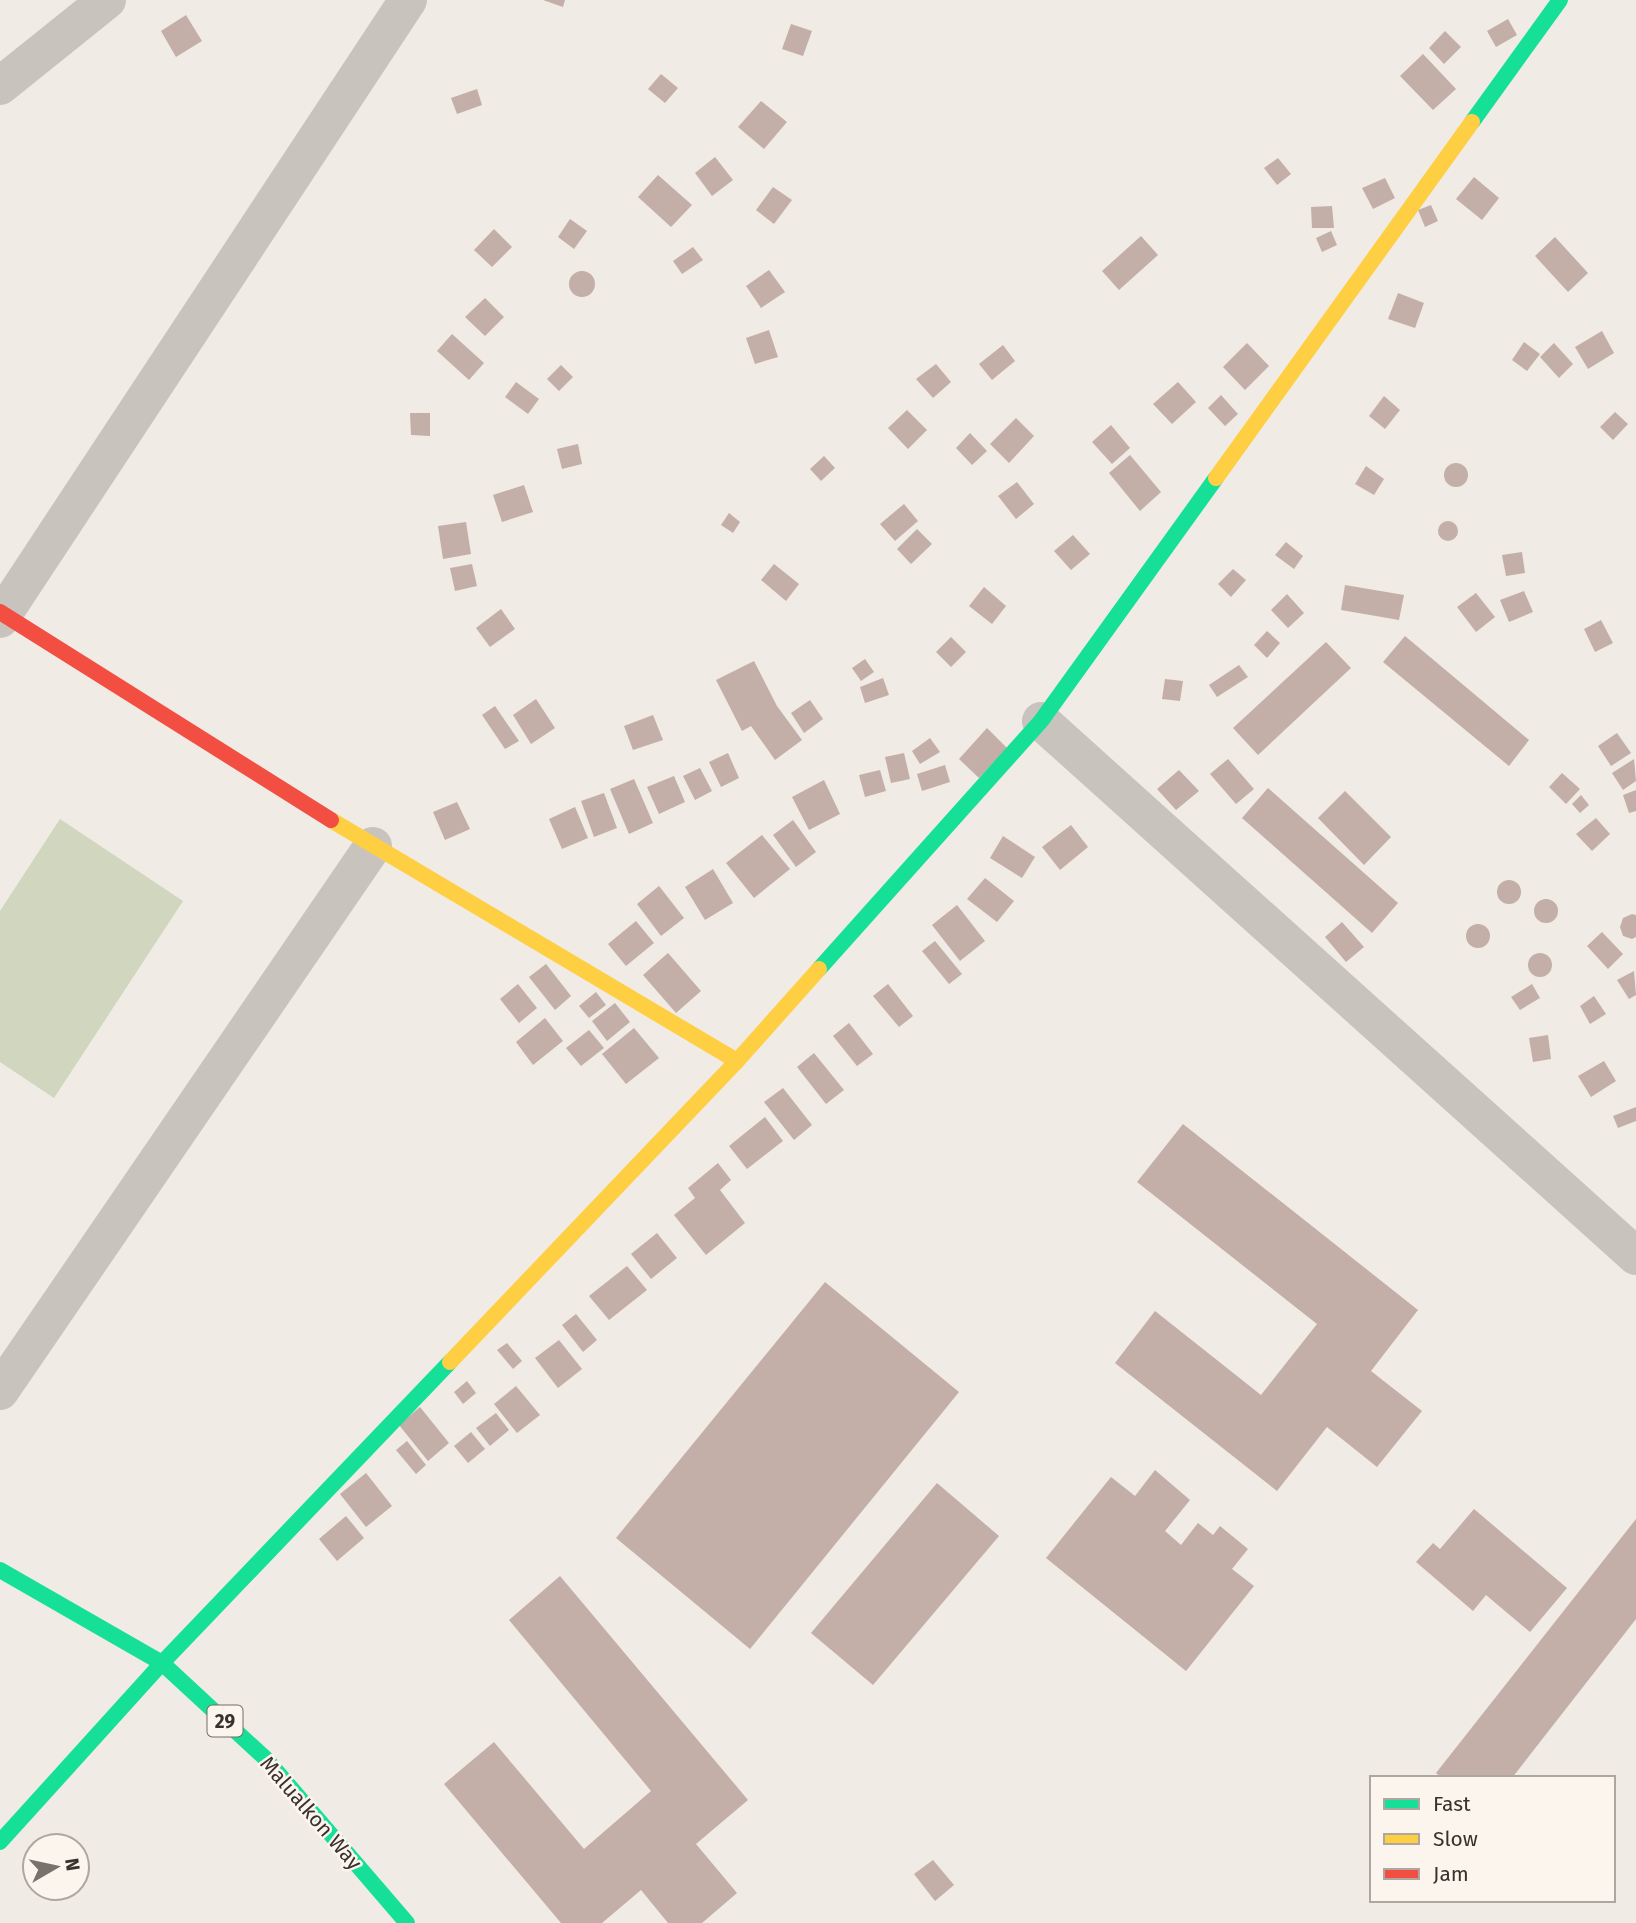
<svg xmlns="http://www.w3.org/2000/svg" width="1636" height="1923" font-family="'Fira Sans',sans-serif">
<style>
.green{fill:#d1d6bf}
.building{fill:#c3afa7}
.lines{fill:none;stroke-linecap:round;stroke-linejoin:round}
.street{stroke:#c9c3be;stroke-width:38}
.fast{stroke:#16e098;stroke-width:16}
.slow{stroke:#ffcf43;stroke-width:16}
.jam{stroke:#f24e42;stroke-width:16}
.labels{text-anchor:middle;stroke-width:5;stroke-linejoin:round;paint-order:stroke}
.shield{fill:#fbf5ee;stroke:#756b66;stroke-width:2}
.shield-label{font-size:19px;font-weight:bold;fill:#3b302b}
.street-label{font-size:21px;fill:#3b302b;stroke:#fbf5ee}
</style>
<rect width="100%" height="100%" fill="#f0ebe5"/>
<polygon class="green" points="60,819 183,901 54,1098 0,1062 0,911"/>
<g class="building">
<polygon points="543,0 565,0 563,7"/>
<polygon points="186,15 202,41 176,57 161,31"/>
<polygon points="1508,19 1517,35 1496,47 1487,31"/>
<polygon points="791,24 812,31 803,56 782,49"/>
<polygon points="1445,31 1461,47 1444,64 1429,48"/>
<polygon points="1423,54 1456,89 1433,110 1400,76"/>
<polygon points="661,74 678,88 665,103 648,89"/>
<polygon points="477,89 482,105 457,114 451,98"/>
<polygon points="761,101 787,122 764,149 738,127"/>
<polygon points="715,157 733,180 712,196 695,173"/>
<polygon points="1278,158 1291,174 1277,185 1264,168"/>
<polygon points="658,175 692,205 671,227 638,197"/>
<polygon points="1474,177 1499,198 1482,220 1456,199"/>
<polygon points="1385,178 1395,198 1373,209 1362,188"/>
<polygon points="773,187 792,200 774,224 756,210"/>
<polygon points="1431,205 1438,221 1425,227 1418,210"/>
<polygon points="1332,206 1334,228 1312,228 1311,207"/>
<polygon points="570,219 587,231 574,249 558,237"/>
<polygon points="494,229 512,247 492,267 474,250"/>
<polygon points="1331,231 1337,245 1322,252 1316,238"/>
<polygon points="1141,236 1158,255 1119,290 1102,271"/>
<polygon points="1555,237 1588,273 1568,292 1535,256"/>
<polygon points="693,247 703,260 682,274 673,261"/>
<polygon points="769,270 785,292 761,308 746,286"/>
<circle cx="582" cy="284" r="13"/>
<polygon points="1398,293 1424,303 1415,328 1388,319"/>
<polygon points="485,298 504,317 485,336 465,317"/>
<polygon points="769,330 778,357 755,364 746,338"/>
<polygon points="1602,331 1614,353 1588,369 1575,347"/>
<polygon points="452,334 484,363 469,380 437,351"/>
<polygon points="1524,342 1540,354 1527,371 1512,360"/>
<polygon points="1247,343 1269,366 1245,390 1223,367"/>
<polygon points="1554,343 1573,364 1559,378 1540,357"/>
<polygon points="1003,345 1015,361 992,380 979,364"/>
<polygon points="936,364 951,382 933,398 916,379"/>
<polygon points="561,365 573,377 559,391 547,379"/>
<polygon points="516,382 539,399 528,414 505,397"/>
<polygon points="1178,382 1196,402 1172,424 1153,404"/>
<polygon points="1221,395 1238,414 1225,426 1208,408"/>
<polygon points="1384,396 1400,410 1385,429 1369,416"/>
<polygon points="907,410 927,430 908,449 888,428"/>
<polygon points="1615,412 1628,424 1613,440 1600,427"/>
<polygon points="410,413 430,413 430,436 411,435"/>
<polygon points="1016,418 1034,436 1009,463 990,444"/>
<polygon points="1111,425 1130,448 1112,464 1092,442"/>
<polygon points="970,433 987,451 972,465 956,448"/>
<polygon points="578,444 582,464 562,469 557,449"/>
<polygon points="1130,455 1161,492 1140,511 1109,473"/>
<polygon points="824,456 835,468 821,481 810,469"/>
<circle cx="1456" cy="475" r="12"/>
<polygon points="1366,466 1384,479 1374,495 1355,484"/>
<polygon points="1017,482 1034,504 1016,519 998,496"/>
<polygon points="524,485 533,512 502,522 493,495"/>
<polygon points="904,504 918,521 895,541 880,524"/>
<polygon points="729,513 740,522 733,533 721,525"/>
<circle cx="1448" cy="531" r="10"/>
<polygon points="466,522 471,554 443,559 438,526"/>
<polygon points="917,529 932,544 911,564 897,549"/>
<polygon points="1073,535 1090,554 1071,570 1054,551"/>
<polygon points="1286,542 1303,556 1294,569 1275,555"/>
<polygon points="1522,552 1525,573 1506,576 1502,555"/>
<polygon points="472,564 477,586 455,591 450,568"/>
<polygon points="774,564 799,584 786,601 761,580"/>
<polygon points="1233,569 1246,580 1231,597 1218,584"/>
<polygon points="1345,585 1404,595 1399,620 1341,610"/>
<polygon points="984,587 1006,606 992,624 969,606"/>
<polygon points="1524,591 1533,612 1509,622 1500,600"/>
<polygon points="1476,593 1495,617 1476,632 1457,607"/>
<polygon points="1287,594 1304,613 1288,628 1271,610"/>
<polygon points="501,609 515,629 490,647 476,628"/>
<polygon points="1601,620 1613,643 1595,652 1584,629"/>
<polygon points="1267,631 1280,643 1267,658 1254,645"/>
<polygon points="1405,636 1529,740 1509,766 1383,662"/>
<polygon points="951,637 966,652 951,667 936,652"/>
<polygon points="1326,642 1351,668 1258,755 1233,728"/>
<polygon points="865,659 874,672 861,681 852,668"/>
<polygon points="754,661 777,706 802,740 775,760 751,726 742,731 716,680"/>
<polygon points="1239,665 1248,677 1217,697 1209,685"/>
<polygon points="883,678 889,695 865,703 860,687"/>
<polygon points="1165,679 1183,681 1180,701 1162,699"/>
<polygon points="536,699 555,728 531,744 513,715"/>
<polygon points="810,700 823,719 804,733 791,713"/>
<polygon points="495,706 519,741 505,749 482,715"/>
<polygon points="653,715 663,740 633,750 624,726"/>
<polygon points="987,728 1007,748 979,778 959,759"/>
<polygon points="1617,733 1631,753 1611,766 1598,746"/>
<polygon points="930,738 940,752 920,764 912,751"/>
<polygon points="728,753 739,778 721,787 709,762"/>
<polygon points="904,753 910,779 891,783 885,757"/>
<polygon points="1228,759 1254,789 1236,804 1210,774"/>
<polygon points="1634,759 1636,781 1623,790 1612,773"/>
<polygon points="945,765 950,782 922,791 917,774"/>
<polygon points="700,768 712,791 695,800 683,776"/>
<polygon points="880,770 886,791 865,797 859,775"/>
<polygon points="1179,770 1199,791 1176,810 1157,789"/>
<polygon points="1562,773 1580,789 1566,804 1549,787"/>
<polygon points="674,776 685,802 659,814 647,787"/>
<polygon points="634,779 653,823 629,834 610,789"/>
<polygon points="824,780 840,814 809,830 792,797"/>
<polygon points="1268,788 1398,903 1372,933 1242,818"/>
<polygon points="1636,790 1636,811 1629,813 1623,795"/>
<polygon points="1345,791 1391,837 1364,865 1318,818"/>
<polygon points="604,793 617,828 594,837 581,801"/>
<polygon points="1581,795 1589,805 1580,813 1572,804"/>
<polygon points="457,802 470,829 445,840 433,812"/>
<polygon points="575,807 588,838 562,849 549,819"/>
<polygon points="1596,818 1610,834 1592,851 1576,834"/>
<polygon points="793,820 816,852 796,867 773,835"/>
<polygon points="1071,825 1088,847 1060,870 1042,847"/>
<polygon points="762,835 790,869 754,898 726,863"/>
<polygon points="1003,836 1035,857 1022,878 990,858"/>
<polygon points="713,869 733,903 705,920 685,887"/>
<polygon points="985,878 1014,901 997,922 967,899"/>
<circle cx="1509" cy="892" r="12"/>
<polygon points="659,886 684,918 661,936 637,904"/>
<circle cx="1546" cy="911" r="12"/>
<polygon points="957,905 985,941 960,961 932,925"/>
<polygon points="1632,914 1636,915 1636,937 1632,939 1623,936 1620,927 1623,918"/>
<polygon points="636,921 654,943 626,966 608,944"/>
<polygon points="1342,922 1364,947 1346,962 1325,937"/>
<circle cx="1478" cy="936" r="12"/>
<polygon points="1602,932 1623,954 1608,969 1587,946"/>
<polygon points="935,941 962,974 949,984 922,951"/>
<polygon points="668,953 701,991 676,1013 643,975"/>
<circle cx="1540" cy="965" r="12"/>
<polygon points="546,964 571,996 555,1010 529,977"/>
<polygon points="1634,971 1636,995 1629,999 1617,980"/>
<polygon points="518,984 537,1008 519,1023 500,999"/>
<polygon points="888,984 913,1016 899,1027 873,996"/>
<polygon points="1532,984 1540,998 1520,1010 1511,997"/>
<polygon points="596,992 606,1005 589,1018 579,1006"/>
<polygon points="1594,996 1606,1014 1590,1024 1580,1006"/>
<polygon points="615,1003 630,1022 607,1041 592,1021"/>
<polygon points="545,1018 563,1041 533,1065 516,1042"/>
<polygon points="849,1023 873,1054 857,1066 833,1036"/>
<polygon points="634,1028 659,1058 626,1084 602,1054"/>
<polygon points="589,1030 604,1048 581,1066 566,1048"/>
<polygon points="1548,1035 1551,1059 1533,1062 1529,1038"/>
<polygon points="814,1053 844,1090 826,1104 797,1067"/>
<polygon points="1604,1061 1616,1081 1591,1097 1578,1076"/>
<polygon points="783,1088 812,1125 794,1140 764,1102"/>
<polygon points="1636,1107 1636,1121 1618,1128 1613,1116"/>
<polygon points="765,1117 783,1141 747,1169 729,1146"/>
<polygon points="1183,1124 1418,1310 1371,1371 1422,1411 1377,1467 1327,1427 1277,1491 1115,1363 1155,1311 1261,1395 1317,1324 1137,1182"/>
<polygon points="718,1163 731,1180 720,1190 745,1223 706,1255 674,1215 695,1198 688,1188"/>
<polygon points="657,1233 677,1258 651,1279 631,1254"/>
<polygon points="627,1266 647,1290 609,1320 589,1296"/>
<polygon points="825,1282 959,1392 750,1649 616,1538"/>
<polygon points="576,1314 597,1340 583,1352 562,1325"/>
<polygon points="559,1340 582,1369 558,1388 535,1358"/>
<polygon points="507,1343 522,1361 513,1369 497,1350"/>
<polygon points="467,1381 476,1393 463,1404 454,1392"/>
<polygon points="516,1386 540,1415 517,1433 494,1404"/>
<polygon points="420,1407 449,1443 428,1461 399,1425"/>
<polygon points="496,1413 509,1430 490,1446 476,1428"/>
<polygon points="471,1432 485,1449 468,1463 454,1446"/>
<polygon points="407,1441 426,1465 416,1474 396,1450"/>
<polygon points="1155,1470 1190,1500 1165,1531 1181,1545 1198,1523 1213,1535 1220,1526 1248,1549 1232,1569 1254,1586 1186,1671 1046,1558 1111,1477 1135,1496"/>
<polygon points="366,1473 392,1506 366,1527 340,1494"/>
<polygon points="937,1483 999,1536 873,1685 811,1633"/>
<polygon points="1474,1509 1567,1588 1530,1632 1486,1595 1473,1611 1416,1562 1433,1543 1440,1549"/>
<polygon points="346,1516 364,1538 337,1561 319,1539"/>
<polygon points="1636,1519 1636,1619 1512,1778 1442,1778 1436,1773"/>
<polygon points="560,1576 748,1800 696,1844 737,1893 702,1923 668,1923 641,1890 602,1923 561,1923 444,1784 494,1742 584,1849 651,1791 509,1620"/>
<polygon points="933,1860 954,1885 935,1901 914,1874"/>
</g>
<g class="lines">
<g class="street">
<polyline points="0,86 107,0"/>
<polyline points="0,619 408,0"/>
<polyline points="1041,721 1636,1256"/>
<polyline points="0,1391 373,846"/>
</g>
<g class="fast">
<polyline points="1472,122 1560,0"/>
<polyline points="819,969 1041,721 1216,478"/>
<polyline points="0,1570 162,1663 266,1759 407,1923"/>
<polyline points="0,1842 162,1663 450,1362"/>
</g>
<g class="slow">
<polyline points="1216,478 1472,122"/>
<polyline points="331,820 737,1061"/>
<polyline points="450,1362 737,1061 819,969"/>
</g>
<polyline class="jam" points="0,612 331,820"/>
</g>
<g class="labels">
<rect class="shield" x="207.5" y="1705.5" width="35" height="31" rx="5"/>
<g class="shield-label">
<text x="225" y="1728">29</text>
</g>
<g class="street-label">
<text transform="translate(311 1813) rotate(49)" y="7">Malualkon Way</text>
</g>
</g>
<rect x="1370" y="1776" width="245" height="126" fill="#fbf5ee" stroke="#aea6a0" stroke-width="2"/>
<rect x="1384" y="1799" width="35" height="10" fill="#16e098" stroke="#aea6a0" stroke-width="2"/>
<text x="1433" y="1811" font-size="21" fill="#3b302b">Fast</text>
<rect x="1384" y="1834" width="35" height="10" fill="#ffcf43" stroke="#aea6a0" stroke-width="2"/>
<text x="1433" y="1846" font-size="21" fill="#3b302b">Slow</text>
<rect x="1384" y="1869" width="35" height="10" fill="#f24e42" stroke="#aea6a0" stroke-width="2"/>
<text x="1433" y="1881" font-size="21" fill="#3b302b">Jam</text>
<g transform="translate(56 1867) rotate(81)"><circle r="33" fill="#fbf5ee" stroke="#aea6a0" stroke-width="2"/>
<path d="M0-5L12 26L0 18L-12 26Z" fill="#7a716c"/>
<text y="-10" font-size="19" font-weight="bold" text-anchor="middle" fill="#3b302b">N</text>
</g>
</svg>
